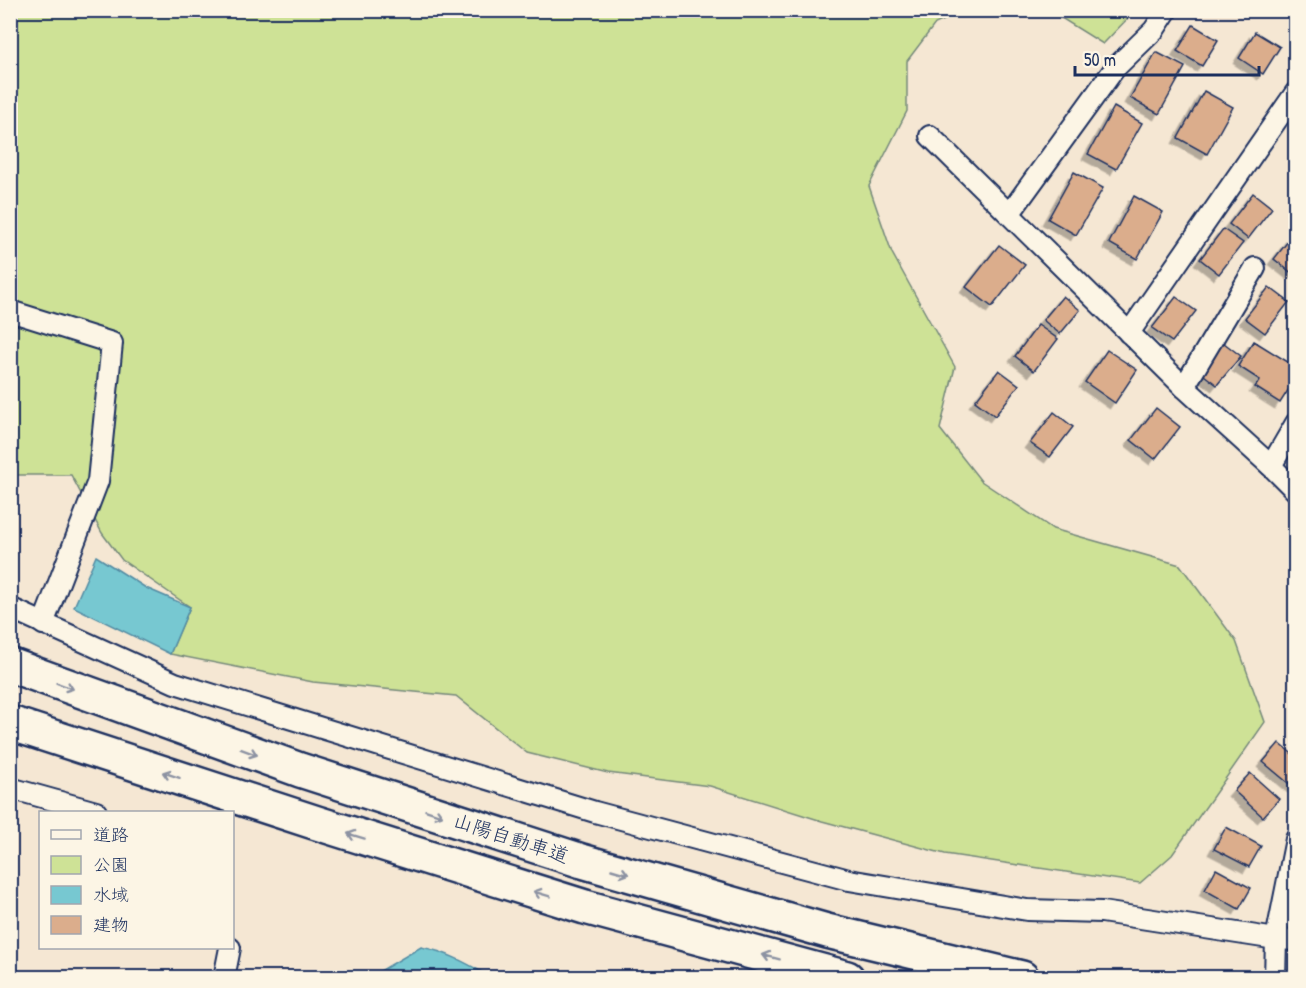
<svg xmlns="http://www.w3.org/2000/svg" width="1306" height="988" font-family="'Patrick Hand','Klee One',sans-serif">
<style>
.green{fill:#cee296;stroke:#74887a;stroke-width:1.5}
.water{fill:#77c8d1;stroke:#528ba3;stroke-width:1.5}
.building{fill:#dbad8c;stroke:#1b2f5e;stroke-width:1.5;filter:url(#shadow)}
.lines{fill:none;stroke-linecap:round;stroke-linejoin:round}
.street-casing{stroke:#1b2f5e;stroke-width:24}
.highway-casing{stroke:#1b2f5e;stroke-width:38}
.street{stroke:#fcf5e5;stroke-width:20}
.highway{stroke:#fcf5e5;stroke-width:33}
.oneway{stroke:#8c92a2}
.labels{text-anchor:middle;stroke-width:5;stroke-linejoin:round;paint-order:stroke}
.street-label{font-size:20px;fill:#1b2f5e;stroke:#fcf5e5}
</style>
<defs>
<filter id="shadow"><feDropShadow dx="-5.5" dy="5.5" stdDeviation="0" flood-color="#0004"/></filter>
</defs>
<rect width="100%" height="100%" fill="#f5e7d3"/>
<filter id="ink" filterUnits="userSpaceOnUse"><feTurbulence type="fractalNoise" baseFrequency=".0167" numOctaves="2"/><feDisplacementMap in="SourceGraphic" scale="12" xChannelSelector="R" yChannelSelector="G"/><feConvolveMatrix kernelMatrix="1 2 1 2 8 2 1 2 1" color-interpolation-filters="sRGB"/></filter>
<g filter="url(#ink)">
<g class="green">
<polygon points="1128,10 1133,13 1103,44 1050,11"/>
<polygon points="10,11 965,11 935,24 907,61 907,111 869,186 892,253 955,367 940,429 981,481 1053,529 1180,565 1236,641 1265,722 1172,855 1140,883 945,854 822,821 710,786 608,773 527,753 456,696 313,682 170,654 190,607 122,560 102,533 71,475 11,475"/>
</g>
<g class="water">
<polygon points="96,556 146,588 190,607 170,654 74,607"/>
<path d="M 421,947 C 448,952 468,964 491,977 L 370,977 Z"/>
</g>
<g class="building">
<polygon points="1193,25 1218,40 1202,66 1177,51"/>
<polygon points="1255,32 1280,47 1263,74 1239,58"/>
<polygon points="1156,52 1185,67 1159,114 1130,98"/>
<polygon points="1204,91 1233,107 1207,154 1178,138"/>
<polygon points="1114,107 1142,123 1116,169 1088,154"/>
<polygon points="1074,172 1103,188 1076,235 1048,219"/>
<polygon points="1253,193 1272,208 1248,239 1229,224"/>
<polygon points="1134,196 1163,212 1137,259 1109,243"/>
<polygon points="1223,229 1243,243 1219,274 1200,259"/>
<polygon points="1296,231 1296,271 1293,274 1274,259"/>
<polygon points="999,245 1025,265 992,307 966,287"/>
<polygon points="1269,287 1289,302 1265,333 1245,318"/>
<polygon points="1063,296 1080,310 1060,334 1043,320"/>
<polygon points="1176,297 1196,311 1172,342 1152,328"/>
<polygon points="1038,325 1058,339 1034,371 1015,356"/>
<polygon points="1254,341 1296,367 1296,378 1280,403 1255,387 1260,380 1238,366"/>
<polygon points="1224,343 1241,356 1217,385 1200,372"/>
<polygon points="1107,350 1137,370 1115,403 1085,382"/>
<polygon points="999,370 1019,385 995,416 975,401"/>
<polygon points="1156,408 1180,427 1155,459 1131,440"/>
<polygon points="1054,412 1073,427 1050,457 1030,443"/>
<polygon points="1279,743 1296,757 1296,784 1293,787 1263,762"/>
<polygon points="1250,773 1279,799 1263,817 1234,791"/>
<polygon points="1226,827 1261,846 1249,867 1214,849"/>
<polygon points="1216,869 1251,888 1239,909 1205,890"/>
</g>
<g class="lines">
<defs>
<g id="street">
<polyline points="930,136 1184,387 1271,466 1296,491"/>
<polyline points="1010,213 1115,68 1154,30 1167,10"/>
<polyline points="10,311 112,343 98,481 43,624"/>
<polyline points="1129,333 1296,92"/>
<polyline points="1184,387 1255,268"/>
<polyline points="1271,466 1296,423"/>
<polyline points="10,608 175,683 595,812 849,880 1027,910 1102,912 1276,939 1296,940"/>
<polyline points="10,788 96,812"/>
<polyline points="224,978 230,948"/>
<polyline points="1275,978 1276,939 1296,839"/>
</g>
<g id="highway">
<polyline points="10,665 300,770 582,861 827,931 1022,978"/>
<polyline points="10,723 317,823 585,907 847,978"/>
</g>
</defs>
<use href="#street" class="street-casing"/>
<use href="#highway" class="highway-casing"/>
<use href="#street" class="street"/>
<use href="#highway" class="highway"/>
</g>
<defs><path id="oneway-shaft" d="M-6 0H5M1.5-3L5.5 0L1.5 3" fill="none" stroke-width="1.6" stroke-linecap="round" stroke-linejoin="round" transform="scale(1.5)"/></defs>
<g class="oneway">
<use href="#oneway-shaft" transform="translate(65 686) rotate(20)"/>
<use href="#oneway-shaft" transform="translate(249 752) rotate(20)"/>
<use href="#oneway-shaft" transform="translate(171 775) rotate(-162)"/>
<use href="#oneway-shaft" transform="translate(434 813) rotate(18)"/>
<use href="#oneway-shaft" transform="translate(356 836) rotate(-163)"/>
<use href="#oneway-shaft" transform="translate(620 872) rotate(16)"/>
<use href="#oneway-shaft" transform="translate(542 894) rotate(-163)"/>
<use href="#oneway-shaft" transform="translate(771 957) rotate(-165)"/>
</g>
</g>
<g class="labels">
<g class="street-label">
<text transform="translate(511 838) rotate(18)" y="7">山陽自動車道</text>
</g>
</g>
<rect width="1306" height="988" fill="none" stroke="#fcf5e5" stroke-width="36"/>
<rect x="18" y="18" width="1270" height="952" fill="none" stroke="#1b2f5e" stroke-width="2" filter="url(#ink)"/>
<rect x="39" y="811" width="195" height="138" fill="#fcf5e5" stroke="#a2a6af" stroke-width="1.5"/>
<rect x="51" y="830" width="30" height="9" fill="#fcf5e5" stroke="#a2a6af" stroke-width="1.5"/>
<text x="93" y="841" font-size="18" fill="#1b2f5e">道路</text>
<rect x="51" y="856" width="30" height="18" fill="#cee296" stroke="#a2a6af" stroke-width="1.5"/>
<text x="93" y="871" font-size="18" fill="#1b2f5e">公園</text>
<rect x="51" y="886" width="30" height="18" fill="#77c8d1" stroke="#a2a6af" stroke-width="1.5"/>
<text x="93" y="901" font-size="18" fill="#1b2f5e">水域</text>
<rect x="51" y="916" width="30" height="18" fill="#dbad8c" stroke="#a2a6af" stroke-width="1.5"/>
<text x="93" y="931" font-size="18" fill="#1b2f5e">建物</text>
<path d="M1075 66v9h184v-9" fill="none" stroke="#1b2f5e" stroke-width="3"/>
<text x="1084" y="66" font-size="18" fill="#1b2f5e" stroke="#fcf5e5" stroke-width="4.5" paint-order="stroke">50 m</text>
</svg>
